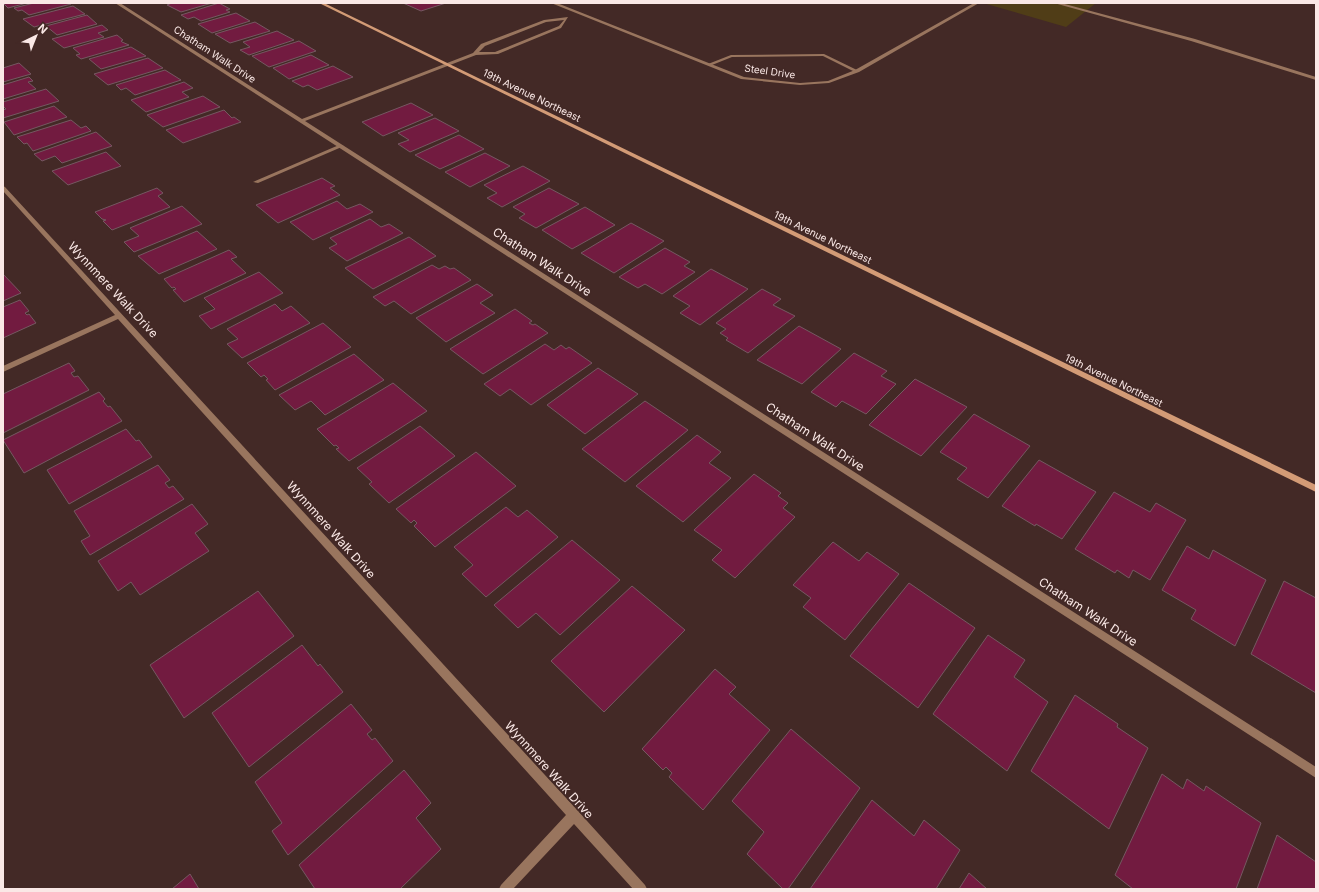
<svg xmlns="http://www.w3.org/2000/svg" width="1319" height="892" font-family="Inter,sans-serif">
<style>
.green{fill:#503d17}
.building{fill:#721b40;stroke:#755861}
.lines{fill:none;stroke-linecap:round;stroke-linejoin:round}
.lane{fill:#99755e;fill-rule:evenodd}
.street{fill:#99755e;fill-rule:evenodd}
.secondary{fill:#d39b76;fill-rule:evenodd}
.labels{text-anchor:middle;stroke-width:3.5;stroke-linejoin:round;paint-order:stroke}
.far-street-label{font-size:10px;fill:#fae8e6;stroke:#432926}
.street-label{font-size:12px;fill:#fae8e6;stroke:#432926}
</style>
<rect width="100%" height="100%" fill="#432926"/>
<polygon class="green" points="983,3 1096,3 1066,27"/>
<g class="building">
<polygon points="3,3 27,3 8,8"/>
<polygon points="34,3 69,3 71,4 29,15 22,10 18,11 14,8"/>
<polygon points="172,3 212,3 181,12 167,5"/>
<polygon points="219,3 230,9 226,10 230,12 201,21 194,17 188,19 181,15"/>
<polygon points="403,3 446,3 421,11"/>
<polygon points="73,6 85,14 34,27 23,19"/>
<polygon points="236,13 250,21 212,33 198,24"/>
<polygon points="87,15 97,24 57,35 46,26"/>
<polygon points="255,22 270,31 230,43 215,34"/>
<polygon points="102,25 108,30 98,33 104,37 64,48 52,39"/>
<polygon points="277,31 294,40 249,55 240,50 250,47 243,42"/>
<polygon points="117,35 123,40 121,41 122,42 129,45 81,59 76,55 80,54 73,48"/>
<polygon points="299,41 316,51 269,67 252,56"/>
<polygon points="131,47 146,56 101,69 89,59"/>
<polygon points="311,55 329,65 289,79 273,68"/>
<polygon points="148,58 163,68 108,85 94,74"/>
<polygon points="19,63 31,74 3,82 3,68"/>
<polygon points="333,66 353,77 317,90 308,85 303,87 292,81"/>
<polygon points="165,70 181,80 135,95 126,88 121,90 116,85"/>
<polygon points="29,77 33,81 28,82 36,89 3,99 3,85"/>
<polygon points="184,82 193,88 182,92 189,97 146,112 131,100"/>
<polygon points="46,89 59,101 3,118 3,110 6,109 3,106 3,102"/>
<polygon points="203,96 220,107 163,127 147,115"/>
<polygon points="411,103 433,115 383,136 362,122"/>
<polygon points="54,106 67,117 14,135 4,122"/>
<polygon points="224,110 232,118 234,117 241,122 183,143 166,130"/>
<polygon points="435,118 459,131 410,152 398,144 409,140 398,133"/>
<polygon points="71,120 81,128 86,126 91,131 33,151 27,143 24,144 17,137"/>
<polygon points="96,132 112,146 62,163 55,156 42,161 34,154"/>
<polygon points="459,135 484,149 440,169 415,155"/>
<polygon points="106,152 121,166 68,185 52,171"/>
<polygon points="485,153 510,166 470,187 445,172"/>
<polygon points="523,166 550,181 502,207 487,198 497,193 484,185"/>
<polygon points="322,178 335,186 330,188 340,195 278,223 256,205"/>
<polygon points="157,188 163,193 158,196 170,207 112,230 103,221 106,220 102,219 95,212"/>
<polygon points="549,188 579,204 536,228 519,218 525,214 513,207"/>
<polygon points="337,201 347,209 360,204 373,212 313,240 290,222"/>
<polygon points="182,206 202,224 134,252 124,242 139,236 130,228"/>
<polygon points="585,207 615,225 572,249 542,230"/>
<polygon points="370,219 381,227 389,224 403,233 347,261 329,248 337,244 330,238"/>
<polygon points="631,223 664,241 614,273 581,253"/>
<polygon points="197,231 217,249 159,274 138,256"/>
<polygon points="409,237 436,256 373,289 345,268"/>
<polygon points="665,248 690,262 684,266 695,272 662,294 645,284 638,288 619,277"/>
<polygon points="229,250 237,257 231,259 246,273 184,302 173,290 176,289 174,287 172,288 164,279"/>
<polygon points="432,265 439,269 445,266 450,269 454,268 471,280 411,314 394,301 385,306 373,297"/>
<polygon points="711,269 748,289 700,325 680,313 690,306 673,296"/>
<polygon points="259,272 283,293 211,329 199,316 215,309 204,298"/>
<polygon points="3,274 21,293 3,301"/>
<polygon points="477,284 493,295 480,303 495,313 446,342 416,318"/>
<polygon points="762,289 781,299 773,305 795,316 748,353 726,340 728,338 720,333 726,329 716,323"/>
<polygon points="20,300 29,311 25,313 27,315 29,314 36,323 3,338 3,307"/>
<polygon points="275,304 282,311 291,306 310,323 242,358 227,344 238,339 227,329"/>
<polygon points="515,309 532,321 529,323 533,325 535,324 548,333 483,374 450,349"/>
<polygon points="323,323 351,347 275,390 266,380 268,379 264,375 261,377 247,363"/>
<polygon points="799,326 841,349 802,384 757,360"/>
<polygon points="545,344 554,350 561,345 566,349 569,347 592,363 531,405 510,389 500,396 484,384"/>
<polygon points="854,353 887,371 881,376 896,384 866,414 842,401 836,407 811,392"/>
<polygon points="354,354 384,380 325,415 311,401 295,410 279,395"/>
<polygon points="69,363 75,371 71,373 74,377 78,376 89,390 3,433 3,394"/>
<polygon points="598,368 638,394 585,434 547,405"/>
<polygon points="915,379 967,407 921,456 869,425"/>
<polygon points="393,383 427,411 349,461 336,449 339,448 336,445 334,446 317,429"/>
<polygon points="99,392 105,399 103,401 108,407 110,406 122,421 24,473 3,440"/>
<polygon points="645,401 688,430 625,482 582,449"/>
<polygon points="974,414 1030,446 988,498 957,479 967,468 940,452"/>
<polygon points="420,426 455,456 389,503 369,484 372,482 357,468"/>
<polygon points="126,429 136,441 139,440 152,457 69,504 47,470"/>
<polygon points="697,435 721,452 709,463 731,478 683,522 636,486"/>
<polygon points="476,452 516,486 435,547 414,526 417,523 414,520 411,523 396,509"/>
<polygon points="1039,460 1096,492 1062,539 1036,524 1035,526 1002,506"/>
<polygon points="158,465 170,480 165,483 169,488 173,486 184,499 90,555 81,541 90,536 74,511"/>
<polygon points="754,474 781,493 778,496 788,503 783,508 795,517 735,578 712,560 722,550 694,530"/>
<polygon points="1114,492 1150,512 1156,503 1186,520 1150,580 1133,570 1129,578 1117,570 1115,573 1075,549"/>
<polygon points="192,504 208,524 195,533 209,551 140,595 131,582 118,591 98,561"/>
<polygon points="506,507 518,517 527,510 558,537 486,597 462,574 473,565 454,547"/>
<polygon points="572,540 620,580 560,635 536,613 518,628 494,605"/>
<polygon points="833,542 859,561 867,552 899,574 845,640 803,607 811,598 793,585"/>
<polygon points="1187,546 1209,559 1213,550 1266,580 1235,646 1191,619 1196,610 1162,590"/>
<polygon points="1284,581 1316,598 1316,693 1251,654"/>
<polygon points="909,583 975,628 918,708 850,656"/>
<polygon points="632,586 685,630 604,712 551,661"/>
<polygon points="258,591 294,636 184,718 150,665"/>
<polygon points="988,635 1025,660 1014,677 1048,702 1007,771 933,714"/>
<polygon points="302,645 318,666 320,664 343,692 249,767 212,713"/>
<polygon points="715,669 736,687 729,694 770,730 703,810 669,777 672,773 666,767 663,770 642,749"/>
<polygon points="1075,695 1118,724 1117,727 1148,748 1109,829 1031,771"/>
<polygon points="351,704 372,730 367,734 372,740 375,738 393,761 288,855 272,831 282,823 255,782"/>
<polygon points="791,729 860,788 788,889 783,889 747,854 764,832 732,801"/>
<polygon points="404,770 431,803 416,818 441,849 400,889 315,889 299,865"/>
<polygon points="1162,774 1183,789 1187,779 1204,791 1206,786 1261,823 1236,889 1133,889 1115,875"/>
<polygon points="872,800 914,836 924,820 960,850 936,889 810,889"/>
<polygon points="1277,835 1316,862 1316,889 1257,889"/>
<polygon points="969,873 987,889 959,889"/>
<polygon points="190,874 199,889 172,889"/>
</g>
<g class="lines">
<g class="lane">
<polygon points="824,54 859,71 855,72 823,56 732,57 712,65 708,64 731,55"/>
<polygon points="339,145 344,146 258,183 253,182"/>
</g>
<g class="street">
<path d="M 115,3 L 120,3 L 302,119 L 473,53 L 481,44 L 544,20 L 568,17 L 561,28 L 498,54 L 476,55 L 305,121 L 1316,767 L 1316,778 ZM 564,20 L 559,26 L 495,52 L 479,52 L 485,46 L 546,22 Z"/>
<polygon points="551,3 557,3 744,77 800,83 828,81 855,70 974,3 979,3 859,72 829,83 800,85 741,79"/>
<polygon points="1054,3 1061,3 1195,39 1316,77 1316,80 1191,41"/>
<polygon points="3,186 5,187 578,811 645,885 647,889 633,889 574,824 513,889 499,889 501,885 566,815 118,319 3,372 3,366 115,315 3,191"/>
</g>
<polygon class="secondary" points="319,3 324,3 1316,485 1316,492"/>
</g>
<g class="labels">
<g class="far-street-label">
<text transform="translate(215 54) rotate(33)" y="4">Chatham Walk Drive</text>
<text transform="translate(770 71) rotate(8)" y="4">Steel Drive</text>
<text transform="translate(532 95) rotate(26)" y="4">19th Avenue Northeast</text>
<text transform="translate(823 237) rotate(26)" y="4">19th Avenue Northeast</text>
<text transform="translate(1114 380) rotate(26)" y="4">19th Avenue Northeast</text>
</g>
<g class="street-label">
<text transform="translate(542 262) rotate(33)" y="4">Chatham Walk Drive</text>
<text transform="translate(113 290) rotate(47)" y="4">Wynnmere Walk Drive</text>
<text transform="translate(815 437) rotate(33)" y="4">Chatham Walk Drive</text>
<text transform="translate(331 530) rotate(48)" y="4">Wynnmere Walk Drive</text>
<text transform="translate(1088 612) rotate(33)" y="4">Chatham Walk Drive</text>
<text transform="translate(549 770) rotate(48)" y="4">Wynnmere Walk Drive</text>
</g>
</g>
<rect width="1319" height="892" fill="none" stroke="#fae8e6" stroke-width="8"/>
<g transform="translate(36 36) rotate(43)" stroke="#432926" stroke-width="3" paint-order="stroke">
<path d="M0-3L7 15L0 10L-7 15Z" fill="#fae8e6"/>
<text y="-6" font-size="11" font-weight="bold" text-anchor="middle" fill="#fae8e6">N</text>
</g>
</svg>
